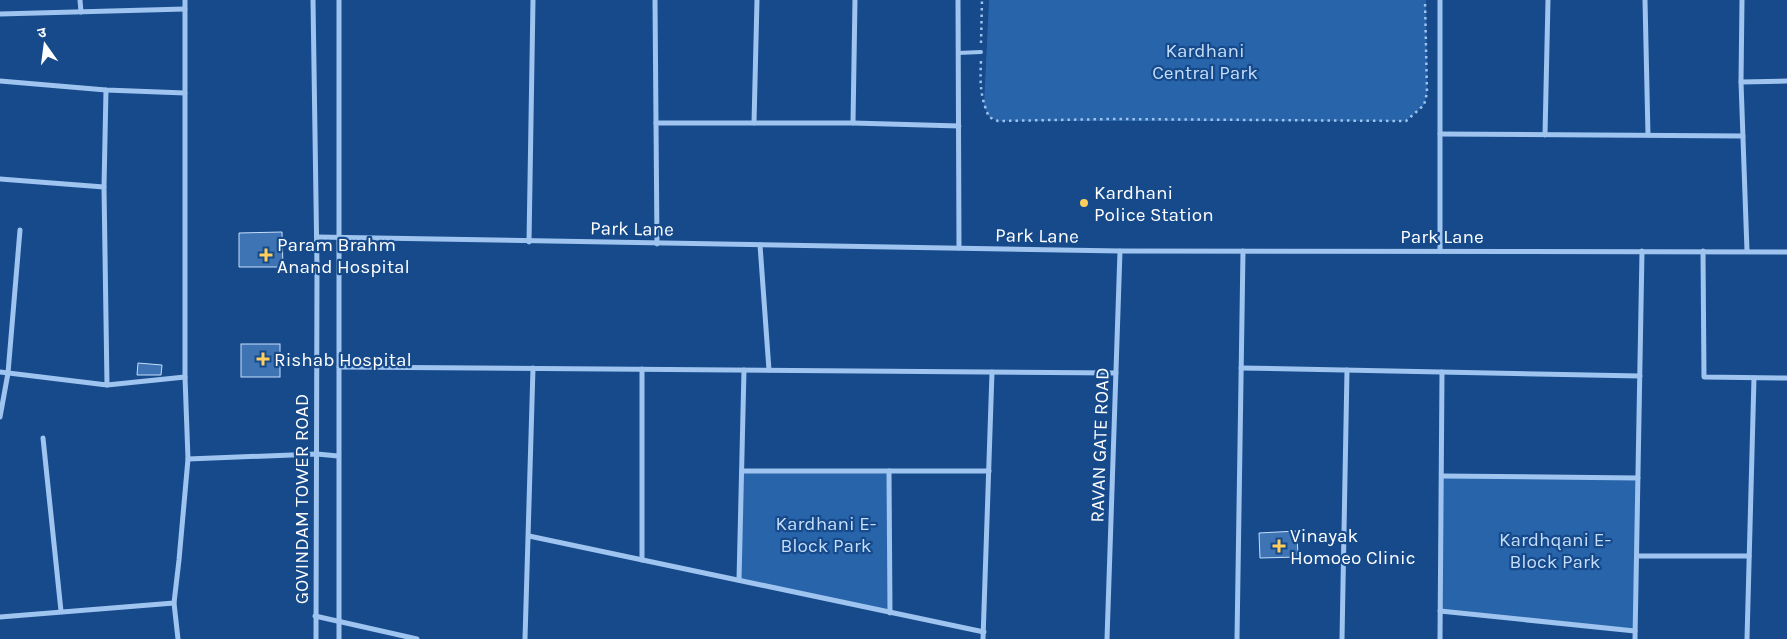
<svg xmlns="http://www.w3.org/2000/svg" width="1787" height="639" font-family="Karla,'Noto Sans Devanagari',sans-serif">
<style>
.green{fill:#2864aa}
.building{fill:#3e74b4;stroke:#c5defb}
.lines{fill:none;stroke-linecap:round;stroke-linejoin:round}
.path{stroke:#9ec4ef;stroke-width:2.5;stroke-dasharray:2.5 4;stroke-linecap:butt}
.service{stroke:#9ec4ef;stroke-width:4}
.minor{stroke:#9ec4ef;stroke-width:5}
.poi-dot{fill:#ffce5d;stroke:#164a8b;stroke-width:2}
.labels{text-anchor:middle;stroke-width:4.5;stroke-linejoin:round;paint-order:stroke}
.park-label{font-size:19px;fill:#c5defb;stroke:#164a8b}
.poi-label{font-size:19px;fill:#fff;stroke:#164a8b;text-anchor:start}
.street-label{font-size:19px;fill:#fff;stroke:#164a8b}
</style>
<rect width="100%" height="100%" fill="#164a8b"/>
<g class="green">
<polygon points="989,0 1426,0 1427,93 1424,105 1406,121 998,121 989,117 984,106"/>
<polygon points="742,471 889,471 890,613 739,580"/>
<polygon points="1442,476 1638,478 1635,631 1440,611"/>
</g>
<g class="building">
<polygon points="282,232 283,267 239,267 239,233"/>
<rect x="241" y="344" width="39" height="33"/>
<polygon points="138,363 162,365 161,375 137,375"/>
<polygon points="1297,531 1298,557 1260,558 1259,533"/>
</g>
<g class="lines">
<g class="path">
<polyline points="981,43 982,0"/>
<path d="M 981,61 C 980,83 980,96 989,117 L 998,121 L 1111,119 L 1406,121 L 1424,105 L 1427,93 L 1425,0"/>
</g>
<polyline class="service" points="958,53 981,52"/>
<g class="minor">
<polyline points="80,0 81,12"/>
<polyline points="185,0 185,377 188,459 317,454 338,456"/>
<polyline points="313,0 317,267 316,639"/>
<polyline points="339,0 339,639"/>
<polyline points="655,0 657,244"/>
<polyline points="958,0 959,248"/>
<polyline points="1440,0 1440,251"/>
<polyline points="1645,0 1648,135"/>
<polyline points="1742,0 1741,82 1747,251"/>
<polyline points="0,14 185,9"/>
<polyline points="0,81 106,90 185,93"/>
<polyline points="1741,82 1787,81"/>
<polyline points="106,90 104,187 107,385 185,377"/>
<polyline points="656,123 853,123 959,126"/>
<polyline points="754,123 757,0"/>
<polyline points="853,123 855,0"/>
<polyline points="1440,134 1743,136"/>
<polyline points="1545,135 1548,0"/>
<polyline points="0,179 104,187"/>
<polyline points="317,237 1120,251 1787,252"/>
<polyline points="529,242 533,0"/>
<polyline points="760,245 769,370"/>
<polyline points="1703,251 1704,377 1787,378"/>
<polyline points="339,367 1116,373"/>
<polyline points="1241,368 1640,376"/>
<polyline points="642,369 642,560"/>
<polyline points="0,372 107,385"/>
<polyline points="0,417 8,373 20,230"/>
<polyline points="43,438 61,611"/>
<polyline points="742,471 989,471"/>
<polyline points="889,471 890,613"/>
<polyline points="1442,476 1638,478"/>
<polyline points="529,536 984,632"/>
<polyline points="1637,556 1749,556"/>
<polyline points="739,580 744,370"/>
<polyline points="174,603 178,639"/>
<polyline points="1440,611 1635,631"/>
<polyline points="315,616 417,639"/>
<polyline points="0,617 174,603 179,560 188,459"/>
<polyline points="525,639 533,368"/>
<polyline points="983,639 992,372"/>
<polyline points="1107,639 1120,251"/>
<polyline points="1237,639 1243,251"/>
<polyline points="1342,639 1347,370"/>
<polyline points="1440,639 1442,372"/>
<polyline points="1635,639 1642,251"/>
<polyline points="1747,639 1754,378"/>
</g>
</g>
<g class="poi-dot">
<circle cx="1084" cy="203" r="5"/>
<path d="M263.5 247.5h5v5h5v5h-5v5h-5v-5h-5v-5h5z"/>
<path d="M260.5 351.5h5v5h5v5h-5v5h-5v-5h-5v-5h5z"/>
<path d="M1276.5 538.5h5v5h5v5h-5v5h-5v-5h-5v-5h5z"/>
</g>
<g class="labels">
<g class="park-label">
<text x="1205" y="57">Kardhani<tspan x="1205" dy="22">Central Park</tspan></text>
<text x="826" y="530">Kardhani E-<tspan x="826" dy="22">Block Park</tspan></text>
<text x="1555" y="546">Kardhqani E-<tspan x="1555" dy="22">Block Park</tspan></text>
</g>
<g class="poi-label">
<text x="1094" y="199">Kardhani<tspan x="1094" dy="22">Police Station</tspan></text>
<text x="277" y="251">Param Brahm<tspan x="277" dy="22">Anand Hospital</tspan></text>
<text x="274" y="366">Rishab Hospital</text>
<text x="1290" y="542">Vinayak<tspan x="1290" dy="22">Homoeo Clinic</tspan></text>
</g>
<g class="street-label">
<text transform="translate(632 228) rotate(1)" y="7">Park Lane</text>
<text transform="translate(1037 235) rotate(1)" y="7">Park Lane</text>
<text x="1442" y="243">Park Lane</text>
<text transform="translate(1099 445) rotate(-88)" y="7">RAVAN GATE ROAD</text>
<text transform="translate(301 499) rotate(-90)" y="7">GOVINDAM TOWER ROAD</text>
</g>
</g>
<g transform="translate(45 45) rotate(346)" stroke="#164a8b" stroke-width="4" paint-order="stroke">
<path d="M0-4L9 19L0 12L-9 19Z" fill="#ffffff"/>
<text y="-8" font-size="14" font-weight="bold" text-anchor="middle" fill="#ffffff">उ</text>
</g>
</svg>
